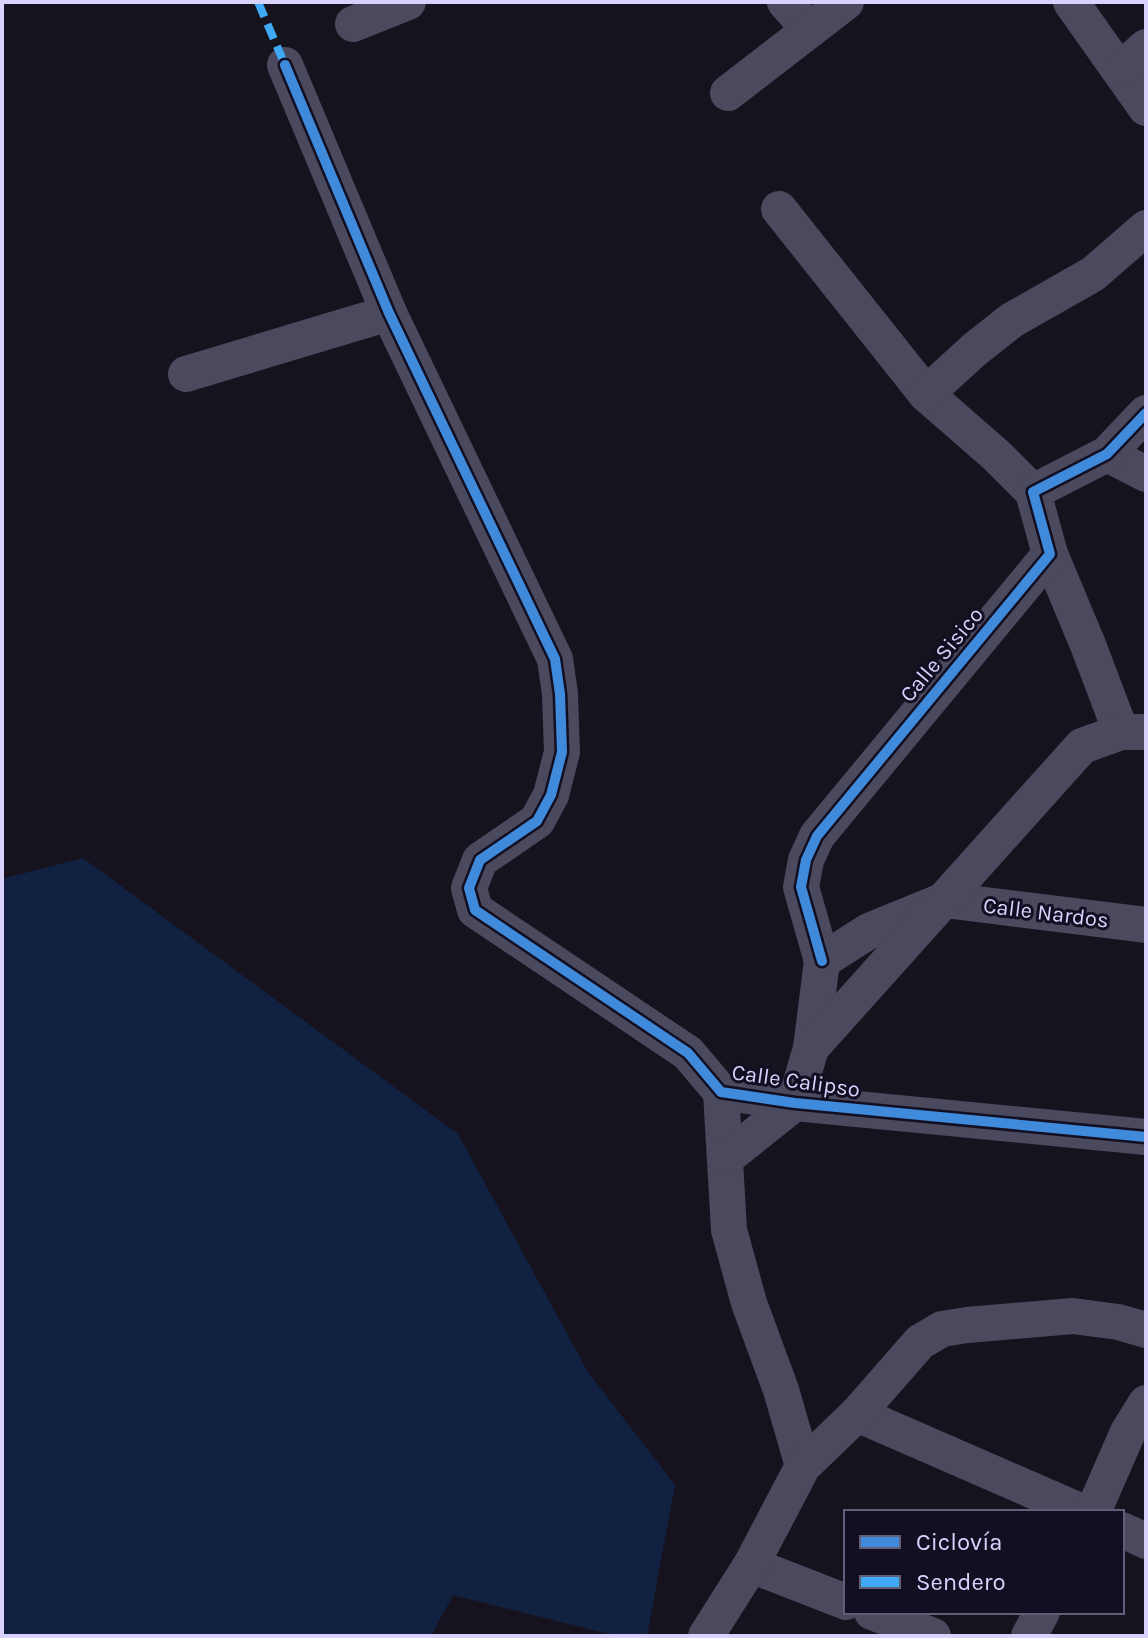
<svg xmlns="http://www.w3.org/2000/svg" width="1148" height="1638" font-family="Karla,sans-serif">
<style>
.water{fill:#112141}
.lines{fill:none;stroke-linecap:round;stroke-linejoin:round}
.street{stroke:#4b495e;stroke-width:36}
.quiet{stroke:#3fa9f5;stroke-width:8;stroke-dasharray:16 8;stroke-linecap:butt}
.cycleway-casing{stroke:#130f22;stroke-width:15}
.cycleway{stroke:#408adc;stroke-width:10}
.labels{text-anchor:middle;stroke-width:6;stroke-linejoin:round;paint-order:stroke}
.street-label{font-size:22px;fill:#d9d2fc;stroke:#130f22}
</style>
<rect width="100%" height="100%" fill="#16131e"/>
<polygon class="water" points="83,858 458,1134 588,1372 675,1485 647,1636 617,1636 453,1595 431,1636 2,1636 2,879"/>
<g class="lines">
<g class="street">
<polyline points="785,2 809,29"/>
<polyline points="1071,2 1146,108"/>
<polyline points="353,24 408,2"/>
<polyline points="285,65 389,313 555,659 560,694 562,752 551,795 537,821 480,860 469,888 475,910 688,1053 721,1092 795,1103 1146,1137"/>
<polyline points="1120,70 1146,47"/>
<polyline points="728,93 846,2"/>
<polyline points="779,209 926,394 997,456 1033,492"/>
<polyline points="186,374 389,313"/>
<polyline points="926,394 974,350 1012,320 1093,274 1146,228"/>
<polyline points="1107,454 1146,474"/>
<polyline points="1050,554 1088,645 1121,732"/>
<polyline points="822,961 801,887 806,860 817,836 1050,554 1033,492 1107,454 1146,413"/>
<polyline points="811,1048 822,961 869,931 945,900 1146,925"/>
<polyline points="721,1092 729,1230 749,1303 781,1390 803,1466"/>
<polyline points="726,1158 795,1103 811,1048 1082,746 1121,732 1146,732"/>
<polyline points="857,1414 1082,1512"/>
<polyline points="1093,1512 1128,1432 1146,1403"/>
<polyline points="1122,1530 1146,1541"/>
<polyline points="751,1565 846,1602"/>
<polyline points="872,1612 933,1636"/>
<polyline points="706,1636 751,1565 803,1466 857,1414 920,1342 942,1329 967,1325 1073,1316 1118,1322 1146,1330"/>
<polyline points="1029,1636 1042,1612"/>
</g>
<polyline class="quiet" points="258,2 285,65"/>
<defs>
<g id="cycleway">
<polyline points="285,65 389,313 555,659 560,694 562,752 551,795 537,821 480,860 469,888 475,910 688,1053 721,1092 795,1103 1146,1137"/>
<polyline points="822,961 801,887 806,860 817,836 1050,554 1033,492 1107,454 1146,413"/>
</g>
</defs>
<use href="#cycleway" class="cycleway-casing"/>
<use href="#cycleway" class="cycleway"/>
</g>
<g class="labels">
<g class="street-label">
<text transform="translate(941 654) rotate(-50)" y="8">Calle Sisico</text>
<text transform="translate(1046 912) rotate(7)" y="8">Calle Nardos</text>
<text transform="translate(796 1080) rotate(8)" y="8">Calle Calipso</text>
</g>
</g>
<rect width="1148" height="1638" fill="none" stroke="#d9d2fc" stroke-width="8"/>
<rect x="844" y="1510" width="280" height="104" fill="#130f22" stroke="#625d79" stroke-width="2"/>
<rect x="860" y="1536" width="40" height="12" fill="#408adc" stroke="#625d79" stroke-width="2"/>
<text x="916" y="1550" font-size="24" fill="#d9d2fc">Ciclovía</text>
<rect x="860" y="1576" width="40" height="12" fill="#3fa9f5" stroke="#625d79" stroke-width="2"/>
<text x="916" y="1590" font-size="24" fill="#d9d2fc">Sendero</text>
</svg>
